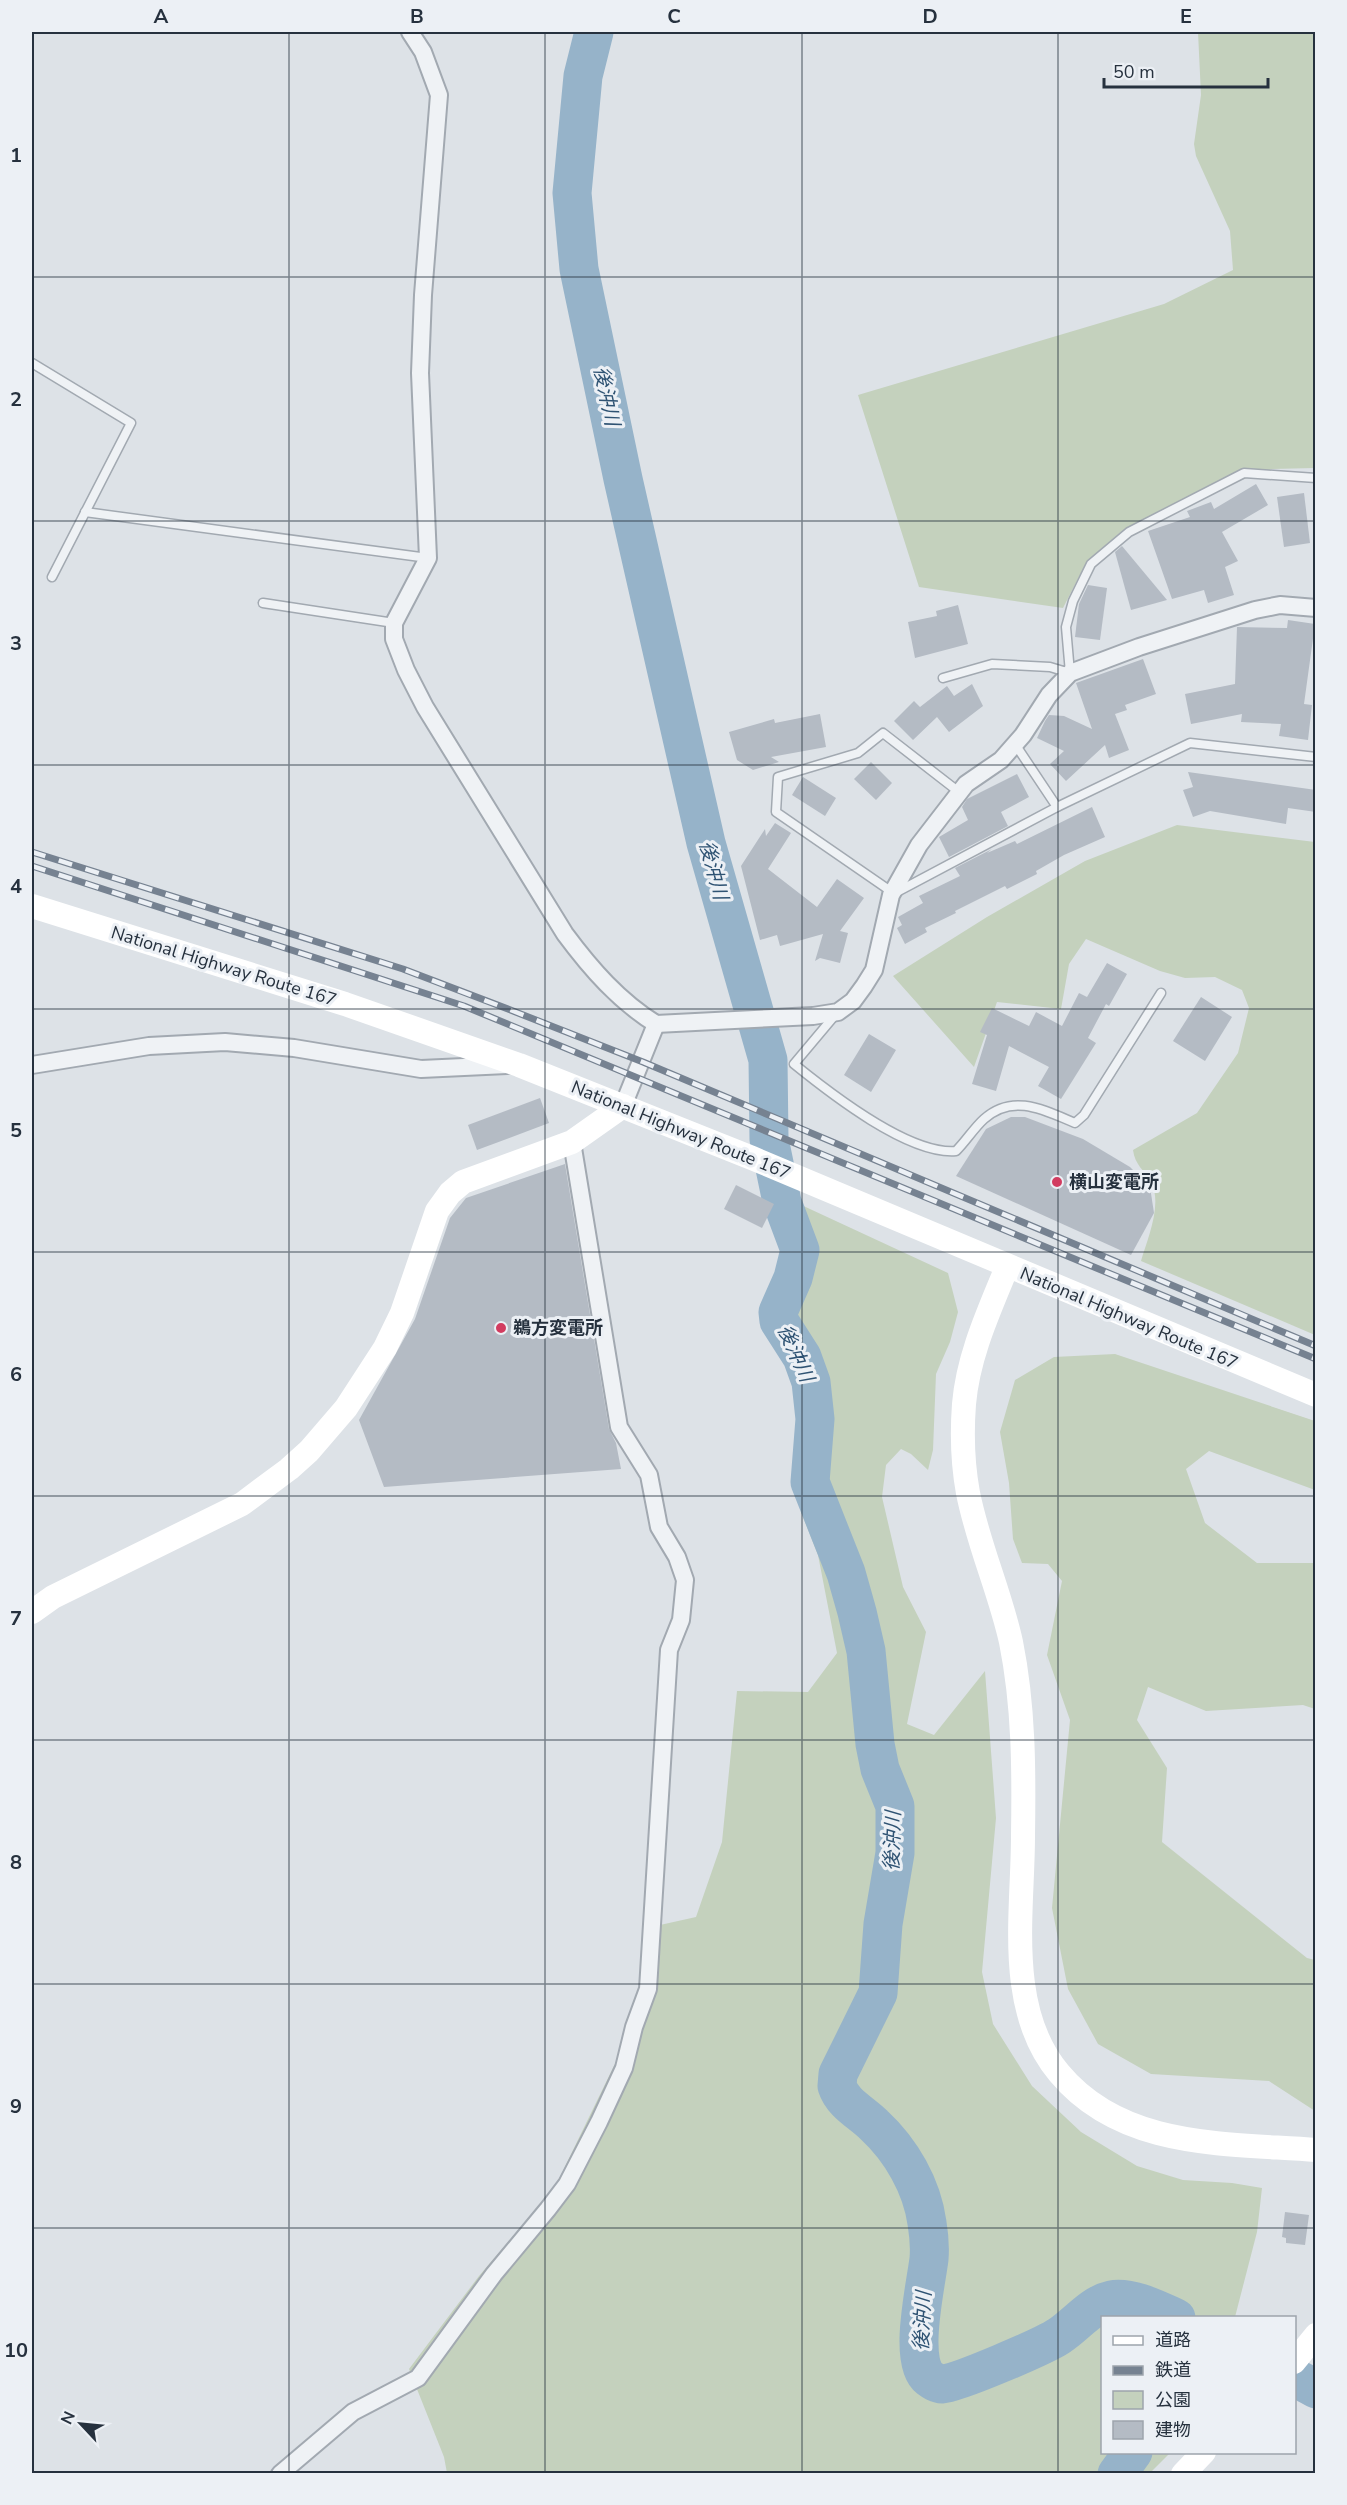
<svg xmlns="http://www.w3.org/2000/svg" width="1347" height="2505" font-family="'Nunito Sans','Noto Sans JP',sans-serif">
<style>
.green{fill:#c4d1bd}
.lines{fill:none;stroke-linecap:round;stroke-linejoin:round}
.river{stroke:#96b3c9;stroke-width:39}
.building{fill:#b4bbc4}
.lane-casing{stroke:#a2a9b1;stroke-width:11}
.street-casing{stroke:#a2a9b1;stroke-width:20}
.lane{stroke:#eff2f5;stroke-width:8}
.street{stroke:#eff2f5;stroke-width:16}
.secondary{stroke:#fff;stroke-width:24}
.rail-casing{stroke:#768291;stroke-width:7}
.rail{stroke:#ecf0f5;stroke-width:4.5;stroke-dasharray:14;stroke-linecap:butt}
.grid{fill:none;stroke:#26313e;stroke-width:1.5;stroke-opacity:0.55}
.poi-dot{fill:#d23c60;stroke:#ecf0f5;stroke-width:2}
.labels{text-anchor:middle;stroke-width:6;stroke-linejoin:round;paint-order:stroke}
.street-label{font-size:18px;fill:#26313e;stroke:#ecf0f5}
.poi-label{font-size:18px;font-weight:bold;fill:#26313e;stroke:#ecf0f5;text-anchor:start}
.water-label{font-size:20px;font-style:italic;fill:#2f5373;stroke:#ecf0f5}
.neatline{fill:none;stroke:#26313e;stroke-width:2}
.grid-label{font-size:20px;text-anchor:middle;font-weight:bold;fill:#26313e}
</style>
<rect width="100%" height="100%" fill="#dde2e7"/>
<g class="green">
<polygon points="1198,32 1315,32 1315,468 1272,469 1174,504 1126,528 1087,561 1063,608 919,587 858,395 1164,304 1233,270 1230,231 1196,156 1194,144 1201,95"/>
<path d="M 1177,825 L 1315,842 L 1315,1335 L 1141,1261 C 1147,1240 1163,1204 1151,1182 C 1144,1170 1135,1165 1133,1150 L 1197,1113 L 1238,1053 L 1249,1008 L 1242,990 L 1215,977 L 1185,978 L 1160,971 L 1086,939 L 1069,964 L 1061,1009 L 997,1002 L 974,1067 L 893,976 L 987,917 L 1085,861 Z"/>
<polygon points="797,1203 948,1273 958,1312 950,1342 936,1374 933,1450 928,1470 911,1454 901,1449 886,1465 882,1497 903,1587 926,1632 907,1724 934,1735 985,1671 996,1818 982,1972 993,2024 1032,2086 1081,2132 1137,2166 1183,2180 1232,2183 1262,2188 1257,2232 1235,2317 1102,2318 1102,2452 1170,2453 1150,2473 447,2473 444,2457 409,2369 479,2276 555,2187 629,2035 651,1927 696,1917 722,1842 737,1691 808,1692 837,1653 818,1555 801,1512 800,1465 805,1389 794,1357 792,1316 815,1251 793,1216"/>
<polygon points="1115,1354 1315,1421 1315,1490 1209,1451 1186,1469 1205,1523 1257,1563 1315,1563 1315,1709 1303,1705 1206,1711 1148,1687 1137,1720 1167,1768 1162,1842 1307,1958 1315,1960 1315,2111 1269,2081 1151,2074 1098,2044 1068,1989 1052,1908 1070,1720 1047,1655 1062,1581 1048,1564 1022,1563 1013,1539 1009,1483 1000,1432 1015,1380 1054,1357"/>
</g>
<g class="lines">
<g class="river">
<path d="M 594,32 L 583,76 L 572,193 L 579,269 L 623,479 L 706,843 L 768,1060 L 769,1139 L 782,1202 L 800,1250 L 793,1278 L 778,1312 L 779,1321 L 802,1357 L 811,1382 L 815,1419 L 810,1482 L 846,1573 L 857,1612 L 866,1651 L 875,1744 L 880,1769 L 895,1806 L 895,1853 L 883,1924 L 878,1993 L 838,2074 L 837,2086 C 843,2104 861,2112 874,2125 C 901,2150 922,2186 927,2223 C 929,2235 930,2247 929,2259 C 926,2284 908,2362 929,2378 C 933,2381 937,2384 942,2384 C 958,2383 1044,2346 1059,2336 C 1076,2325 1092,2304 1111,2300 C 1131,2296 1158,2310 1176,2318"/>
<polyline points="1294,2377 1316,2389"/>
<polyline points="1117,2474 1133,2452"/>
</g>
</g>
<g class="building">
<polygon points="1256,484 1268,505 1222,532 1238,561 1225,567 1234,595 1208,603 1204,590 1172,599 1148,531 1190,517 1187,511 1211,502 1214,509"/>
<polygon points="1304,493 1310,543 1284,547 1277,497"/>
<polygon points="1122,546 1167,600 1131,610 1115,552"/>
<polygon points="1088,585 1107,588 1100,640 1075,637 1079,604"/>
<polygon points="958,605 968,644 915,658 908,622 937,616 936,611"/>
<polygon points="1288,620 1315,624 1304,704 1312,705 1308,740 1279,736 1281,724 1241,722 1242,714 1191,724 1185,694 1235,684 1237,627 1287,628"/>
<polygon points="1143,659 1156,694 1125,705 1127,710 1115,714 1129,750 1109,758 1105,745 1066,781 1050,764 1064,751 1037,738 1045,721 1049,715 1064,716 1092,729 1076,683"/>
<polygon points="972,684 983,706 949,732 937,717 913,740 894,721 914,701 920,707 947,686 954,696"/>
<polygon points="820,714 826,747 771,757 779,762 753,770 737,760 729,732 774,719 775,723"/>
<polygon points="871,762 892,783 876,800 854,779"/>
<polygon points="1188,772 1316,790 1316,812 1288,808 1286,824 1210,811 1193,817 1183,790 1193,787"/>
<polygon points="1017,774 1029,797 1001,812 1008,826 949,857 939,837 968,820 962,807 967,799"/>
<polygon points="803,777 836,798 825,816 792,795"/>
<polygon points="1092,807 1105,837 1064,855 1036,871 1037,874 1007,889 1005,886 955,911 956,913 925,928 927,932 905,944 897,928 902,925 898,917 923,903 919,896 960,876 955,868 992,849 987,853 1015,841 1017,844"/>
<polygon points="775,823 791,833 768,869 817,907 837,879 864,898 840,931 848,933 840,963 820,958 815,961 823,934 780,946 777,935 760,940 741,866 765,829 766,836"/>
<polygon points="1107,963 1127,974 1109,1006 1106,1004 1088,1038 1096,1043 1061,1099 1038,1086 1049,1067 1009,1046 996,1091 972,1084 987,1035 980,1032 992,1008 1029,1026 1036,1012 1062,1026 1079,993 1087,997"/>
<polygon points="1201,997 1232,1017 1205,1061 1173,1041"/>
<polygon points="869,1034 896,1050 871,1092 844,1075"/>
<polygon points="540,1098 549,1123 477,1150 468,1125"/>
<polygon points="1011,1117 1025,1117 1083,1139 1130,1167 1150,1187 1154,1213 1131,1255 956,1176 986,1129"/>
<polygon points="565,1164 609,1429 616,1443 621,1469 384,1487 359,1420 415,1319 450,1218 466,1198"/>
<polygon points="736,1185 774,1204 762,1228 724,1209"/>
<polygon points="1285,2212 1309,2215 1305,2245 1286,2243 1286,2238 1282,2237"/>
</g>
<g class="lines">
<defs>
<g id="lane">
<polyline points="32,363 131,423 52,577"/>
<polyline points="85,512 428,558"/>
<polyline points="263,603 394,623"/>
<polyline points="943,678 992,664 1050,667 1070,673 1066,627 1073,601 1091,564 1129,532 1244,473 1316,478"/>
<polyline points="1015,744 1057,807"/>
<polyline points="892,892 776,812 778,777 858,753 883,733 959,792"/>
<polyline points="897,892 1057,807 1190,743 1316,757"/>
<path d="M 836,1014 L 794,1064 C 831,1094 909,1155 956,1151 C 966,1141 974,1128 984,1119 C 1013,1093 1044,1110 1075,1123 L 1084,1115 L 1161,993"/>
</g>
<g id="street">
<path d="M 410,32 L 423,52 L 439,95 L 423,295 L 420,373 L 428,558 L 394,623 L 394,639 L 406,670 L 425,707 L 565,934 C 591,969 619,1001 656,1024 L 813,1016 L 838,1012 L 853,1001 L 864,986 L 874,970 L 891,895 L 919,845 L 966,784 L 1001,760 L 1023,735 L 1049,695 L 1070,673 L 1139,647 L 1255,610 L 1280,605 L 1316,608"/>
<polyline points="32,1065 149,1046 225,1042 294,1048 421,1069 507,1065"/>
<polyline points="623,1106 656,1024"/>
<polyline points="280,2474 353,2412 418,2378 494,2274 548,2209 567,2184 599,2122 624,2068 634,2027 648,1989 669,1650 681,1620 685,1580 677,1557 659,1527 649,1475 619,1427 572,1142"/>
</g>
</defs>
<use href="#lane" class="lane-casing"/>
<use href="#street" class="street-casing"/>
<use href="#lane" class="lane"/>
<use href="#street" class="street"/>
<g class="secondary">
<polyline points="32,906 345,1004 519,1065 752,1158 1316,1395"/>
<path d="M 1007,1267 C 989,1311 968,1356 964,1404 C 962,1431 963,1466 968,1493 C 978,1544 1000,1592 1011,1642 C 1024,1707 1024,1771 1023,1836 C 1023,1912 1005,2009 1059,2073 C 1122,2149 1225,2143 1316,2150"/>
<polyline points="32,1612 53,1597 242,1504 289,1469 309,1451 346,1408 385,1348 402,1313 437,1211 450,1193 463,1182 572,1142 623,1106"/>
<polyline points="1294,2362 1316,2335"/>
<polyline points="1183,2474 1204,2452"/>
</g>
<defs>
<g id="rail">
<polyline points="32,852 403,969 513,1011 643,1062 1316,1346"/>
<polyline points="32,866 464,1006 1316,1359"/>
</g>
</defs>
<use href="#rail" class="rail-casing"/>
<use href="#rail" class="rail"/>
</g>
<path class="grid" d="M 289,32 L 289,2474M 545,32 L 545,2474M 802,32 L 802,2474M 1058,32 L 1058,2474M 32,277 L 1316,277M 32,521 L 1316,521M 32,765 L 1316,765M 32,1009 L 1316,1009M 32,1252 L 1316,1252M 32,1496 L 1316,1496M 32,1740 L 1316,1740M 32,1984 L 1316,1984M 32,2228 L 1316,2228"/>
<g class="poi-dot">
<circle cx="1057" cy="1182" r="6"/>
<circle cx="501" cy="1328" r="6"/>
</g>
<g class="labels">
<g class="street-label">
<text transform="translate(224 966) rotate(17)" y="6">National Highway Route 167</text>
<text transform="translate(681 1130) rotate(22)" y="6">National Highway Route 167</text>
<text transform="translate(1129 1318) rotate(23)" y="6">National Highway Route 167</text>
</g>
<g class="poi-label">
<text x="1069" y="1188">横山変電所</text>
<text x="513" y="1334">鵜方変電所</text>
</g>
<g class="water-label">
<text transform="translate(607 396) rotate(78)" y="7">後沖川</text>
<text transform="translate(714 870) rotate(75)" y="7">後沖川</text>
<text transform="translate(796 1353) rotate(66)" y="7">後沖川</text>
<text transform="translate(892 1841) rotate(-88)" y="7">後沖川</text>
<text transform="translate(922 2321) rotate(-87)" y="7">後沖川</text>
</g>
</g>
<rect width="1347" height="2505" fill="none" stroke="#ecf0f5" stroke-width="66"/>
<rect x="1101" y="2316" width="195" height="138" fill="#ecf0f5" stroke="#9da4ac" stroke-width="1.5"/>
<rect x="1113" y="2336" width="30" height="9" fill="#ffffff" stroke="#9da4ac" stroke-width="1.5"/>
<text x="1155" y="2346" font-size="18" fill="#26313e">道路</text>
<rect x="1113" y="2366" width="30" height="9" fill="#768291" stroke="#9da4ac" stroke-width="1.5"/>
<text x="1155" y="2376" font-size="18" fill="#26313e">鉄道</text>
<rect x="1113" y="2391" width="30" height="18" fill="#c4d1bd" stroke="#9da4ac" stroke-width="1.5"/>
<text x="1155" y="2406" font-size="18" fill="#26313e">公園</text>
<rect x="1113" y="2421" width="30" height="18" fill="#b4bbc4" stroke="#9da4ac" stroke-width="1.5"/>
<text x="1155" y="2436" font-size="18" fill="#26313e">建物</text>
<g transform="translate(81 2424) rotate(296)" stroke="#ecf0f5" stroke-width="4.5" paint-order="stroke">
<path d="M0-4.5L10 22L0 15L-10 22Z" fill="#26313e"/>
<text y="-9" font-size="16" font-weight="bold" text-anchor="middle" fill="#26313e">N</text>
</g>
<path d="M1104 78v9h164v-9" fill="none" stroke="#26313e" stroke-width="3"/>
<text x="1113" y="78" font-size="18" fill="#26313e" stroke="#ecf0f5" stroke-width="4.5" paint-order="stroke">50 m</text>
<rect x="33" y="33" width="1281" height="2439" class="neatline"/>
<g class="grid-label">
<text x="161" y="23">A</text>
<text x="417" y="23">B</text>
<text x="674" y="23">C</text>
<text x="930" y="23">D</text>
<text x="1186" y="23">E</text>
<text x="16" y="162">1</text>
<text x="16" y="406">2</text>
<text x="16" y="650">3</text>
<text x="16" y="893">4</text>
<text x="16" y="1137">5</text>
<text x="16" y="1381">6</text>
<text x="16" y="1625">7</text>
<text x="16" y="1869">8</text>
<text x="16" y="2113">9</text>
<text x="16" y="2357">10</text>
</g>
</svg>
